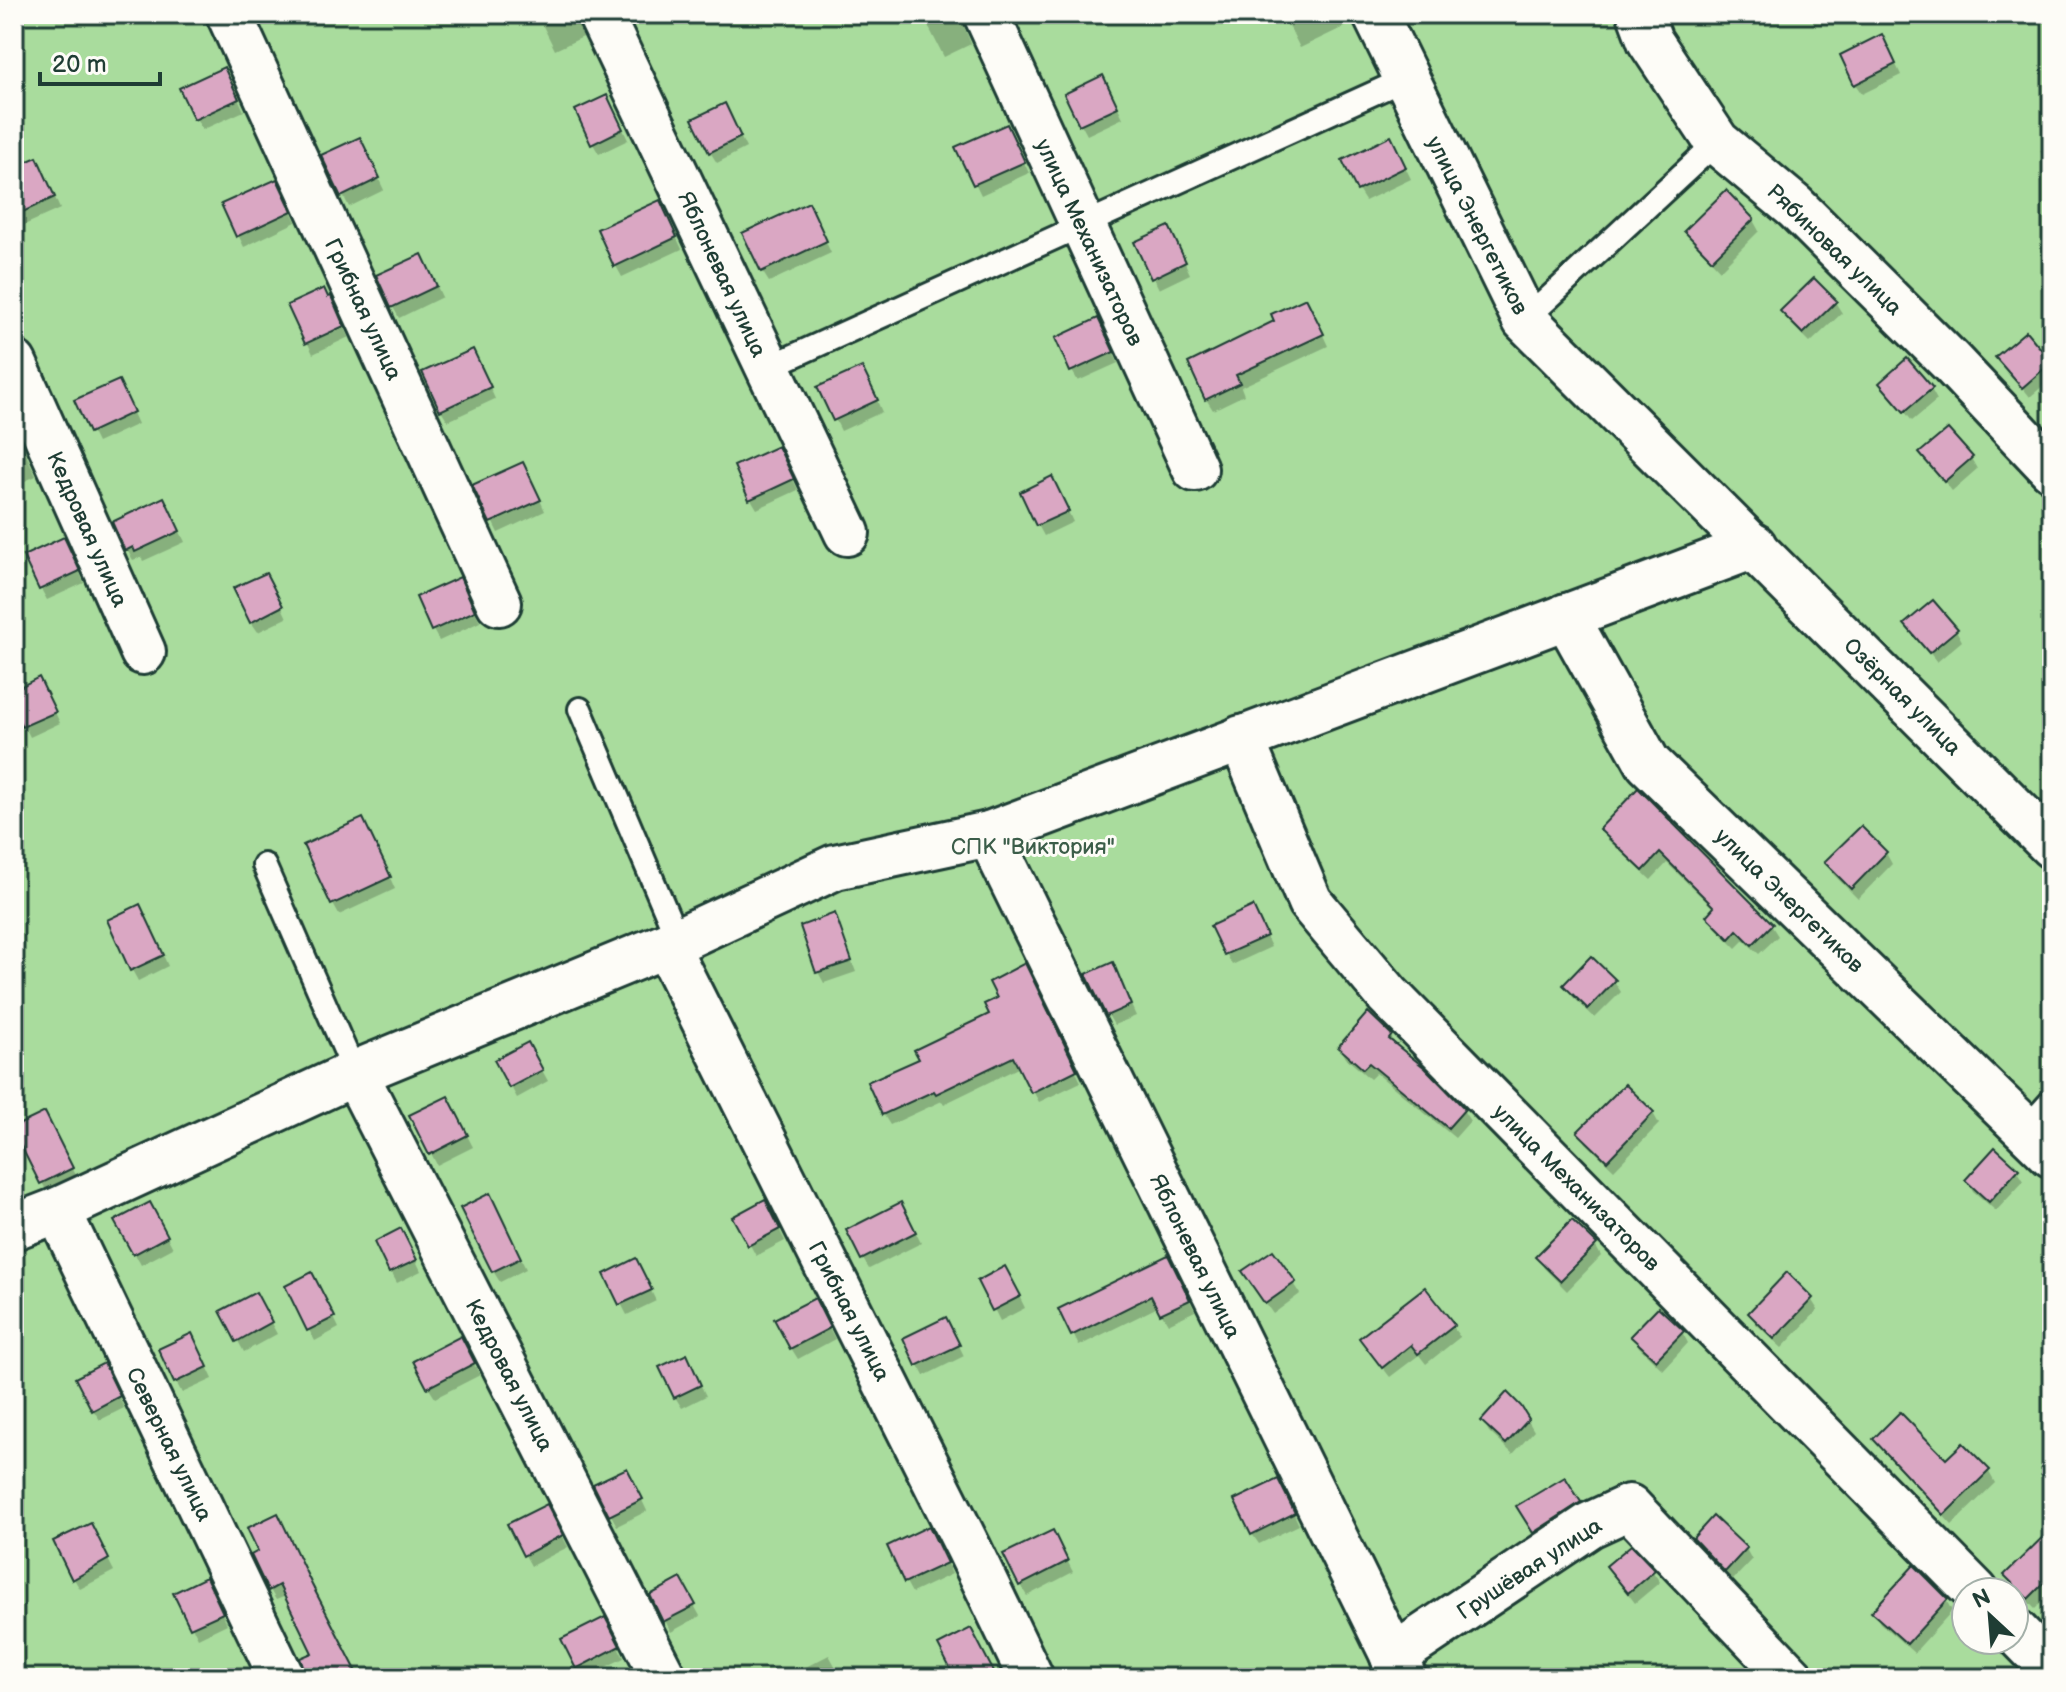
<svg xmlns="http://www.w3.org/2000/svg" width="2066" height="1692" font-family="'Balsamiq Sans',sans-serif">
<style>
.green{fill:#a9dc9d;stroke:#648c68;stroke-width:2;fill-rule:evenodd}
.shadow{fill:#0003}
.building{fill:#daa7c3;stroke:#1f3d34;stroke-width:2}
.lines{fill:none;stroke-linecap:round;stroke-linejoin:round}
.lane-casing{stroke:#1f3d34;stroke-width:28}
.street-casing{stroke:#1f3d34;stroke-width:50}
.lane{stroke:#fdfcf7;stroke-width:22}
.street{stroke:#fdfcf7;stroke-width:44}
.labels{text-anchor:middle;stroke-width:6;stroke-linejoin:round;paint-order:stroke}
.street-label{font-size:22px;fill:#1f3d34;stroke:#fdfcf7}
.park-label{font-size:22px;fill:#3b5d49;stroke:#fdfcf7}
</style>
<rect width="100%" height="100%" fill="#fdfcf7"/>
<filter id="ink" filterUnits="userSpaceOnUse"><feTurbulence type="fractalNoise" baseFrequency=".0125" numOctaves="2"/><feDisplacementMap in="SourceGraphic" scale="16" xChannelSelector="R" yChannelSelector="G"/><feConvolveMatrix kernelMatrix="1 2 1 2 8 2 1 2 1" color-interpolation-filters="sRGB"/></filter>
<g filter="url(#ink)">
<path class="green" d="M 14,14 L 2052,14 L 2052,1678 L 14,1678 ZM 1966,1592 L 2014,1592 L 2014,1640 L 1966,1640 Z"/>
<g class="shadow">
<polygon points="537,14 573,14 583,37 555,50"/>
<polygon points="922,14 959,14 971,44 944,57"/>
<polygon points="1283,14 1340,14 1346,26 1300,48"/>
<polygon points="1888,48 1901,75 1862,94 1855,84"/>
<polygon points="230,80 244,111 202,130 182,89"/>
<polygon points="1109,88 1123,118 1087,135 1081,124"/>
<polygon points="613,108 628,140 599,154 593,144"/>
<polygon points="730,116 746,148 717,163 710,152"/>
<polygon points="1012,137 1029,173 981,195 958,148"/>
<polygon points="2052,141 2052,169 2040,151"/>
<polygon points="365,150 384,190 349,207 324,156"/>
<polygon points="1397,150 1411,179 1365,201 1358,190"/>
<polygon points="14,169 43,170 60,209 22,226 14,210"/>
<polygon points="282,192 296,222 244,247 224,205"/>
<polygon points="665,213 682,249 622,277 616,266"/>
<polygon points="814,216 831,253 769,282 762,271"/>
<polygon points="1753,220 1759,231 1720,270 1693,242 1687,232"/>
<polygon points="1174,239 1190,274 1159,289 1136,243"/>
<polygon points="428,267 442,297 399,318 393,307"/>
<polygon points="1835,302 1842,313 1810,343 1789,322 1783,311"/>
<polygon points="290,306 336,309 349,337 313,354"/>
<polygon points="1312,311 1328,346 1241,387 1244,395 1213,410 1206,399 1277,322"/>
<polygon points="1103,331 1118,363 1078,381 1072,371"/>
<polygon points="2026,333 2052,364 2052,378 2030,397 1998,357"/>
<polygon points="479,362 495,399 448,421 441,410"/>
<polygon points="868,380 882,412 841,431 820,388"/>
<polygon points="1882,383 1931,389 1937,400 1912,421"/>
<polygon points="124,393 138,424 97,443 77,402"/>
<polygon points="14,428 36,476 14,486"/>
<polygon points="1922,453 1971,458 1977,469 1952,491"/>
<polygon points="783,459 798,490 757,509 751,499"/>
<polygon points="529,475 545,511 498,533 475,486"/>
<polygon points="1058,490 1073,522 1044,536 1038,525"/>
<polygon points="170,511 185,542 143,561 141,557 133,560 127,550"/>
<polygon points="70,550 84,583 47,600 41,589"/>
<polygon points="272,586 287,618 258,632 251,622"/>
<polygon points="465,590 480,622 439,641 433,630"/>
<polygon points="1907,625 1956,630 1962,641 1937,662"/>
<polygon points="45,691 60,723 30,737 14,705 14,692"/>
<polygon points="1638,791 1771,925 1778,936 1759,954 1744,940 1736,948 1715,927 1709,916 1715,910 1667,863 1651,880 1608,840 1602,829"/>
<polygon points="1861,829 1886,853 1892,864 1858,899 1833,874 1826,863"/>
<polygon points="369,831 395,889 339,915 333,904"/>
<polygon points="834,916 856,972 824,983 818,972"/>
<polygon points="146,917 168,966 138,981 132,970"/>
<polygon points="1258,919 1271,947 1232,965 1213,927"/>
<polygon points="1030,976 1081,1082 1039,1102 1020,1067 944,1104 942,1101 890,1125 883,1114 922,1060 992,1015 999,998"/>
<polygon points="1118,976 1136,1016 1114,1025 1108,1015"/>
<polygon points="1614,981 1621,992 1595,1018 1572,996 1566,985"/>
<polygon points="1391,1036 1397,1048 1463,1110 1470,1121 1455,1138 1376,1073 1370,1079 1346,1058 1340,1047"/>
<polygon points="528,1045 548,1081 517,1098 497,1061"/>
<polygon points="454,1110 473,1147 437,1165 412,1116"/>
<polygon points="1653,1113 1659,1124 1614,1170 1586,1143 1580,1132"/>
<polygon points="50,1125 78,1179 48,1194 15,1129"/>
<polygon points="2017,1170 2024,1181 1996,1211 1973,1191 1967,1180"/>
<polygon points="150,1204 173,1248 141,1265 117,1221"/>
<polygon points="495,1207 526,1269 500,1282 493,1271"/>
<polygon points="771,1212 785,1241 756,1256 735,1217"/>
<polygon points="907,1215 921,1243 869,1269 863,1259"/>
<polygon points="407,1242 421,1271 397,1283 391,1272"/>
<polygon points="1595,1245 1601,1256 1567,1291 1544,1268 1538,1257"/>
<polygon points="1272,1252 1300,1294 1273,1314 1251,1283"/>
<polygon points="1173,1268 1195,1311 1168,1324 1158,1307 1079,1346 1061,1310"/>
<polygon points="642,1272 656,1301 627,1315 606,1275"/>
<polygon points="1011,1279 1025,1308 1000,1321 980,1281"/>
<polygon points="318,1285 339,1328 315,1341 309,1330"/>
<polygon points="1425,1290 1460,1337 1426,1364 1419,1355 1390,1377 1368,1349"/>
<polygon points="256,1295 277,1334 244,1352 222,1312"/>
<polygon points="1811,1299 1818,1310 1782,1348 1756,1324 1750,1313"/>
<polygon points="820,1311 835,1339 798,1359 791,1348"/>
<polygon points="952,1331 964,1356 924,1376 905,1339"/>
<polygon points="1682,1332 1688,1343 1663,1370 1639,1347 1633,1336"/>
<polygon points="198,1347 213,1379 182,1393 176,1382"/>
<polygon points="466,1349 480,1375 435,1398 428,1387"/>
<polygon points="692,1367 706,1396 682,1408 675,1397"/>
<polygon points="109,1377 124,1408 100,1420 93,1410"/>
<polygon points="1520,1407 1534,1431 1513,1454 1489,1432 1483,1421"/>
<polygon points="1876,1439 1946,1462 1963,1446 1989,1472 1995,1483 1952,1525 1882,1450"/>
<polygon points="1565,1480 1585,1514 1541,1543 1519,1507"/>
<polygon points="633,1481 647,1511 617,1526 611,1515"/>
<polygon points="1284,1492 1299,1525 1259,1544 1252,1534"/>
<polygon points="552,1517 568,1547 531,1566 525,1555"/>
<polygon points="283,1526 361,1678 314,1678 314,1654 286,1596 276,1600 270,1590"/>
<polygon points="96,1536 114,1571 80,1589 74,1579"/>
<polygon points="1695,1538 1746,1549 1752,1560 1732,1581 1702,1549"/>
<polygon points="935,1539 952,1574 912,1593 906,1582"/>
<polygon points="1058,1543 1073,1572 1027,1596 1020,1585"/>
<polygon points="1631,1548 1653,1572 1660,1582 1635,1603 1608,1567"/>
<polygon points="2052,1548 2052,1592 2035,1609 2013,1586 2007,1575"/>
<polygon points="680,1580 700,1616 671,1632 652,1596"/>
<polygon points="211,1590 227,1624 198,1638 176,1594"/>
<polygon points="1946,1600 1952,1611 1914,1653 1880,1623 1874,1612"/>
<polygon points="610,1630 624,1658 583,1678 563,1640"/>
<polygon points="829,1655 842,1678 801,1678 798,1671"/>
</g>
<g class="building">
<polygon points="1882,34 1896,64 1854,85 1840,55"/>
<polygon points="224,67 239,99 194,120 179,88"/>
<polygon points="1103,75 1118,107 1079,125 1064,94"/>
<polygon points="607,95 623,129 591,145 575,110"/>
<polygon points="725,103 741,137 709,153 692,119"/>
<polygon points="1007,124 1025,162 973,185 955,147"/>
<polygon points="1391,136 1406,167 1357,191 1342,160"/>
<polygon points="360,137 380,178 341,197 321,155"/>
<polygon points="37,157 55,197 14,216 14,167"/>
<polygon points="277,179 292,211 236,237 221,204"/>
<polygon points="1726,190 1754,219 1712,260 1684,231"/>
<polygon points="660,200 677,237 614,267 597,229"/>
<polygon points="809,202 827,241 761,272 742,233"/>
<polygon points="1169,226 1186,262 1151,279 1134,242"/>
<polygon points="422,254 437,286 391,308 376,275"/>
<polygon points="1814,278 1837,301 1803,334 1780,311"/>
<polygon points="324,288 328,297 331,296 344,326 305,344 287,305"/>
<polygon points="1306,298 1324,334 1236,375 1240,383 1205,400 1188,363 1274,321 1271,314"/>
<polygon points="1098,318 1114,352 1070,372 1055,338"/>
<polygon points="2026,331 2052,362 2022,388 1995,357"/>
<polygon points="473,349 491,387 440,411 422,372"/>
<polygon points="1907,358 1933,388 1904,412 1879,383"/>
<polygon points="862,367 878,400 833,421 817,387"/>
<polygon points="119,380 134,412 89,433 74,400"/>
<polygon points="1948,429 1973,457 1944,482 1919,453"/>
<polygon points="778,446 794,479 749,500 734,466"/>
<polygon points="523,462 541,500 490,523 472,485"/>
<polygon points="1052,476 1069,511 1036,526 1020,492"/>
<polygon points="164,497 180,531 135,552 133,547 125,551 112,522"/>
<polygon points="64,537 80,571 39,590 23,556"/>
<polygon points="266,573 283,606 250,623 233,588"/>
<polygon points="460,577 475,611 431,631 416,597"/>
<polygon points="1933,600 1958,629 1929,653 1904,624"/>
<polygon points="39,677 56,712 22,727 14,710 14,690"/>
<polygon points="1638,788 1773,924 1752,945 1737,930 1729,939 1706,916 1714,907 1660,853 1643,871 1599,829"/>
<polygon points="363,818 391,877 331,905 303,845"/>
<polygon points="1861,826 1887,852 1851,889 1824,862"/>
<polygon points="140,904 164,955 130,971 107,920"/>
<polygon points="1253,906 1267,936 1224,955 1210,926"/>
<polygon points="835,913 852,961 816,973 800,926"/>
<polygon points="1591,956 1616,980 1588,1009 1563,985"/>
<polygon points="1113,962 1131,1005 1106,1016 1086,974"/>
<polygon points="1025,963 1077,1070 1031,1093 1013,1057 936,1094 934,1091 882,1115 867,1082 919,1059 914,1050 989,1014 984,1004 997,998 989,982"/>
<polygon points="1368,1012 1392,1035 1389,1039 1425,1068 1465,1109 1448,1128 1369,1063 1363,1069 1338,1047"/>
<polygon points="528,1042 543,1070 509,1088 494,1060"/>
<polygon points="1625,1084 1654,1112 1607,1161 1577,1132"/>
<polygon points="448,1096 468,1135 429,1155 409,1115"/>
<polygon points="45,1112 73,1168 40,1184 14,1132 14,1127"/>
<polygon points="1995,1147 2019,1169 1989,1202 1965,1180"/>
<polygon points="490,1193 521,1258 492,1272 460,1208"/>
<polygon points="765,1199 780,1229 748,1246 732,1217"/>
<polygon points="150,1202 168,1236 133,1255 114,1221"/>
<polygon points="901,1202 916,1232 861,1260 846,1230"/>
<polygon points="1572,1220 1597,1244 1560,1281 1535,1257"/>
<polygon points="401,1228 417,1260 389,1273 374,1242"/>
<polygon points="1273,1250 1296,1282 1265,1304 1242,1271"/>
<polygon points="1168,1255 1190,1300 1160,1314 1151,1296 1071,1336 1058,1309"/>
<polygon points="636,1258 652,1290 619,1305 604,1274"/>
<polygon points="1005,1266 1021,1296 992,1311 977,1281"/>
<polygon points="312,1272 335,1317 307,1331 285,1286"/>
<polygon points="1787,1272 1813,1298 1774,1339 1748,1313"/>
<polygon points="1425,1287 1455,1325 1418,1354 1411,1345 1382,1368 1359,1338"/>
<polygon points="256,1292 272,1322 236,1342 220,1311"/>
<polygon points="815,1298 830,1328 790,1349 774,1319"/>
<polygon points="1658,1307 1684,1331 1656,1360 1630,1336"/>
<polygon points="946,1317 960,1345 916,1366 903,1338"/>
<polygon points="192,1333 208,1367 174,1383 158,1349"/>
<polygon points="461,1336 475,1363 427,1388 413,1361"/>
<polygon points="687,1354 701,1385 674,1398 659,1367"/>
<polygon points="104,1363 120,1396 92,1411 75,1378"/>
<polygon points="1507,1392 1521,1406 1529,1419 1506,1444 1481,1421"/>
<polygon points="1900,1412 1946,1459 1963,1443 1990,1470 1944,1515 1873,1439"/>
<polygon points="627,1468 643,1499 609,1516 593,1484"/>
<polygon points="1565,1477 1581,1502 1533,1533 1516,1506"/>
<polygon points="1278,1479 1295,1513 1251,1535 1234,1500"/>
<polygon points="547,1504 563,1535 523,1556 507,1524"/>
<polygon points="278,1513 312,1585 360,1678 307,1678 300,1658 312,1653 279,1585 268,1591 251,1555 258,1551 247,1528"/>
<polygon points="1713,1516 1747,1548 1725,1572 1693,1538"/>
<polygon points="91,1523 109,1559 72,1580 53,1541"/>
<polygon points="929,1526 947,1563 904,1583 887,1546"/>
<polygon points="2052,1528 2052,1575 2028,1599 2004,1575"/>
<polygon points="1053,1530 1068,1561 1019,1586 1003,1554"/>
<polygon points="1631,1545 1655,1570 1628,1593 1606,1566"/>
<polygon points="1914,1565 1948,1599 1907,1644 1871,1612"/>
<polygon points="206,1577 223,1613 190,1628 173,1593"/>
<polygon points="681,1578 696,1605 663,1622 650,1595"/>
<polygon points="605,1617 620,1646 576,1669 561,1639"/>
<polygon points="971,1628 997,1678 955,1678 938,1645"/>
</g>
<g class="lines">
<defs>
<g id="lane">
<polyline points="1525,320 1717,142"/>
<polyline points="767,368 1405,79"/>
<polyline points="580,709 678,940"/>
<polyline points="264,865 355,1073"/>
<polyline points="2027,1128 2052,1100"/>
</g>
<g id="street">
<polyline points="229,14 499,603"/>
<polyline points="600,14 847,533"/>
<polyline points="986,14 1195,469"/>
<polyline points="1375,14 1525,320 2052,846"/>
<polyline points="1640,14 1650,41 1717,142 1795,207 1950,361 2052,469"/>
<polyline points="14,363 143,652"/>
<polyline points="1566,616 1648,763 2052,1155"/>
<polyline points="1241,738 1310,902 1388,995 1976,1592"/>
<polyline points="989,834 1404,1678"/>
<polyline points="666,945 969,1549 1031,1678"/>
<polyline points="355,1073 664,1678"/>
<polyline points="58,1210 282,1678"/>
<polyline points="14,1227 58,1210 355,1073 678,940 835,867 989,834 1754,546"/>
<polyline points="2014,1630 2052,1669"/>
<polyline points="1393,1657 1590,1525 1629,1507 1792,1678"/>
</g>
</defs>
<use href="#lane" class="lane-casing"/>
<use href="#street" class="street-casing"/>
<use href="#lane" class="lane"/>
<use href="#street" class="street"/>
</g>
</g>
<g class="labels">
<g class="street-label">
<text transform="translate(1478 225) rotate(63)" y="8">улица Энергетиков</text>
<text transform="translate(1090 242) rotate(65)" y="8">улица Механизаторов</text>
<text transform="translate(1835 249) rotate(44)" y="8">Рябиновая улица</text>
<text transform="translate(723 274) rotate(65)" y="8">Яблоневая улица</text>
<text transform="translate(364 309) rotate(65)" y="8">Грибная улица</text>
<text transform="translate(88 529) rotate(66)" y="8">Кедровая улица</text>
<text transform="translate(1903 696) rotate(45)" y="8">Озёрная улица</text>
<text transform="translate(1790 900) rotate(44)" y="8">улица Энергетиков</text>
<text transform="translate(1577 1187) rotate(45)" y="8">улица Механизаторов</text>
<text transform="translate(1196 1256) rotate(64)" y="8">Яблоневая улица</text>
<text transform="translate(850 1311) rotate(63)" y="8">Грибная улица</text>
<text transform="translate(510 1375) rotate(63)" y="8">Кедровая улица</text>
<text transform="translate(170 1444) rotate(64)" y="8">Северная улица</text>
<text transform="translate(1529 1568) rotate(-33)" y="8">Грушёвая улица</text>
</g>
<g class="park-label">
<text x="1033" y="854">СПК "Виктория"</text>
</g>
</g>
<rect width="2066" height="1692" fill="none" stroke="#fdfcf7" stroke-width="48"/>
<rect x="24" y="24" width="2018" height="1644" fill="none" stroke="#1f3d34" stroke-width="3" filter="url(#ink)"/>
<g transform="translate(1990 1616) rotate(334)"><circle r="38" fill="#fdfcf7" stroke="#a4b0a9" stroke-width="2"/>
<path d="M0-6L14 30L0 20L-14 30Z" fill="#1f3d34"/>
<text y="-12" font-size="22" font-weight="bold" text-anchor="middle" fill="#1f3d34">N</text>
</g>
<path d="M40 72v12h120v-12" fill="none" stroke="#1f3d34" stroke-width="4"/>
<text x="52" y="72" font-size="24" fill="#1f3d34" stroke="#fdfcf7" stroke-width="6" paint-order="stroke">20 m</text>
</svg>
